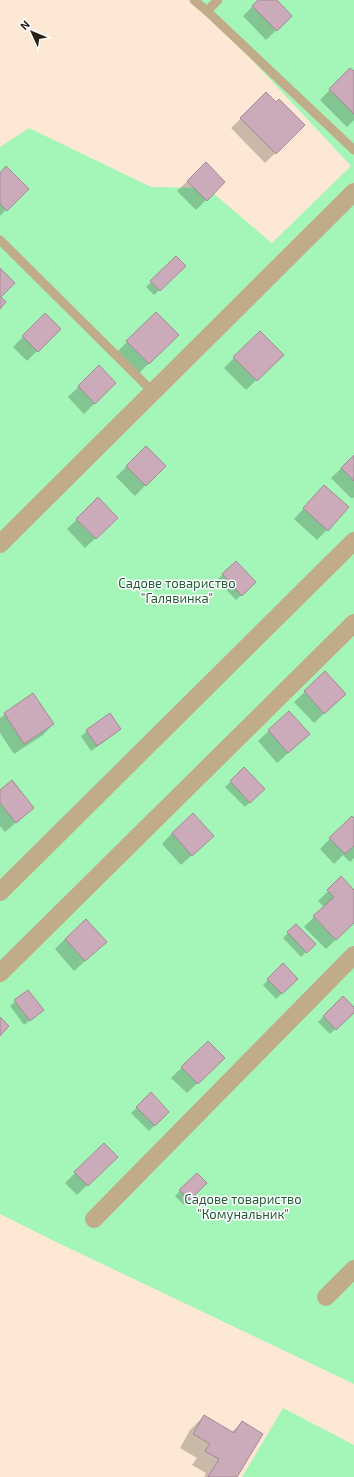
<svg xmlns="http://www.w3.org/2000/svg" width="354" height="1477" font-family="'Exo 2',sans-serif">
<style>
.green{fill:#a4f5b8}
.shadow{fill:#0003}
.building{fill:#cbabba;stroke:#a68796}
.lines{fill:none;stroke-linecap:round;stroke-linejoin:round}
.service{stroke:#c1ac89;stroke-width:9}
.minor{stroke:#c1ac89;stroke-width:18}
.labels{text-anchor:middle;stroke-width:3;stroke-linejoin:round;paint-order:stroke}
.park-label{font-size:13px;fill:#225c35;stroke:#fff}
</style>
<rect width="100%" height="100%" fill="#fce8d4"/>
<g class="green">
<polygon points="196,0 354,0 354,1384 52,1240 0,1214 0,147 29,128 151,187 207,188 272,243 351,166"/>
<polygon points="283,1408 354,1445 354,1477 242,1477"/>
</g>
<g class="shadow">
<polygon points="259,0 275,0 291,16 266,40 243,16"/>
<polygon points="350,69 354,73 354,120 347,127 320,100"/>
<polygon points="266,94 276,103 304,125 265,163 231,128"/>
<polygon points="206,164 224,182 196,210 177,191"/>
<polygon points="0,174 27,189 0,216"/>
<polygon points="176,257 184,266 154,295 146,287"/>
<polygon points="156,313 178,335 138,374 117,352"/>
<polygon points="45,315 59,329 27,361 13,347"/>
<polygon points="260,332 282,355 246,390 224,368"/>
<polygon points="99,367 115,383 84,414 68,397"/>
<polygon points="146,447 164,466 135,496 116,477"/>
<polygon points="354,456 354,497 352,499 331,478"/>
<polygon points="314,497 327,530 317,540 294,519"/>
<polygon points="98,499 116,518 85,548 67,529"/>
<polygon points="236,562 255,582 236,600 217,580"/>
<polygon points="325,673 334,704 314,723 294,702"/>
<polygon points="33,694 53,724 43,735 14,754 0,733 0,718"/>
<polygon points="289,712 298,744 277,763 258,741"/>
<polygon points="110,714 120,729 115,734 91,751 81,736"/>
<polygon points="244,769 263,789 245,807 225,787"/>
<polygon points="0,791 33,808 5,832 0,826"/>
<polygon points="351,817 354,820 354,858 350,862 343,855 334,864 320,849"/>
<polygon points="172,833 202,846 181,865 162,844"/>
<polygon points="341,878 354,891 354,922 326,949 304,927 324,907 318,901"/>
<polygon points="296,925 314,944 301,957 283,938"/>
<polygon points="65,939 95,952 74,971 55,949"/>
<polygon points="283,965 297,979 276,999 263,985"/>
<polygon points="28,991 37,1015 24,1025 10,1006"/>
<polygon points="343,997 354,1008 354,1011 330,1034 318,1022"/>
<polygon points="208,1042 223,1058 187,1093 171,1078"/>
<polygon points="151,1094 168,1112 149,1131 131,1113"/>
<polygon points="104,1144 116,1157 77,1195 65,1183"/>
<polygon points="197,1174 206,1183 184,1205 175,1196"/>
<polygon points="204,1416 231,1433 242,1422 236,1477 204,1477 206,1473 192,1465 197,1458 180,1448 190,1430"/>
</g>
<g class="building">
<polygon points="258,0 277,0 292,16 277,31 252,6"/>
<polygon points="350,68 354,71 354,114 329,89"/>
<polygon points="266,92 276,102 279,99 305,125 276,154 240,118"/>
<polygon points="206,162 225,182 207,201 187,181"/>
<polygon points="6,166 29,189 7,211 0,204 0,173"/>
<polygon points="176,256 186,266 160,291 150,281"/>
<polygon points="0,268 15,283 1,297 6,302 0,309"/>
<polygon points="156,312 179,335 149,364 126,341"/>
<polygon points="45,313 61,329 38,352 22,336"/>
<polygon points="260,331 284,355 257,381 233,357"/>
<polygon points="99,365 116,383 95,404 78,386"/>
<polygon points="146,446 166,466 146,486 126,466"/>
<polygon points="354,455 354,481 341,468"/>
<polygon points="324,485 349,507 328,531 303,508"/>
<polygon points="98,497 118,518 96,539 76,519"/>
<polygon points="236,561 256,582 242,596 222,574"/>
<polygon points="325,671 346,694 324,714 304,691"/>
<polygon points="33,693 54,724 24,744 4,713"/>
<polygon points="289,711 310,734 288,753 268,730"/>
<polygon points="110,713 121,729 97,746 86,730"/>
<polygon points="244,767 265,789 250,803 230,781"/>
<polygon points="12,780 34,808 16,823 0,803 0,790"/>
<polygon points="193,813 214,836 192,856 172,833"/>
<polygon points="352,816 354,818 354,846 345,854 329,838"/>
<polygon points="341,876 354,890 354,923 336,940 313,916 334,897 327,890"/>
<polygon points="86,919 107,942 85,961 65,939"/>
<polygon points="296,924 316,944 307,953 287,932"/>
<polygon points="283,963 298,979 282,994 267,979"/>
<polygon points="28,990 44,1010 30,1021 14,1000"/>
<polygon points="343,996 354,1007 354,1013 336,1030 323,1016"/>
<polygon points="0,1017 9,1026 0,1036"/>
<polygon points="208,1041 225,1058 198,1084 181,1067"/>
<polygon points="151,1092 169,1112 155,1126 136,1107"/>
<polygon points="104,1143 118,1157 88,1186 74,1172"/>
<polygon points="197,1173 207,1183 190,1200 179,1190"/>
<polygon points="204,1415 234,1433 242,1421 263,1434 237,1477 208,1477 219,1459 205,1451 210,1444 193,1434"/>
</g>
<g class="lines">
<g class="service">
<polyline points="194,0 207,11"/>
<polyline points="218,0 207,11 354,150"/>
<polyline points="0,240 153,392"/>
</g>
<g class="minor">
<polyline points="0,544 354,192"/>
<polyline points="0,892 354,541"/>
<polyline points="0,973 354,623"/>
<polyline points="94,1219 354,955"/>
<polyline points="326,1297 354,1269"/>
</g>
</g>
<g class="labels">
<g class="park-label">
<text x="177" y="588">Садове товариство<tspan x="177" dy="15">"Галявинка"</tspan></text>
<text x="243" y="1204">Садове товариство<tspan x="243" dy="15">"Комунальник"</tspan></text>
</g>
</g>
<g transform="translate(32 32) rotate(314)" stroke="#ffffff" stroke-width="3" paint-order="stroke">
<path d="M0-3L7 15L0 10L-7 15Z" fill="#292117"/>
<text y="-6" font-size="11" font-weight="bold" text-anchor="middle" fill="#292117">N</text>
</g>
</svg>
